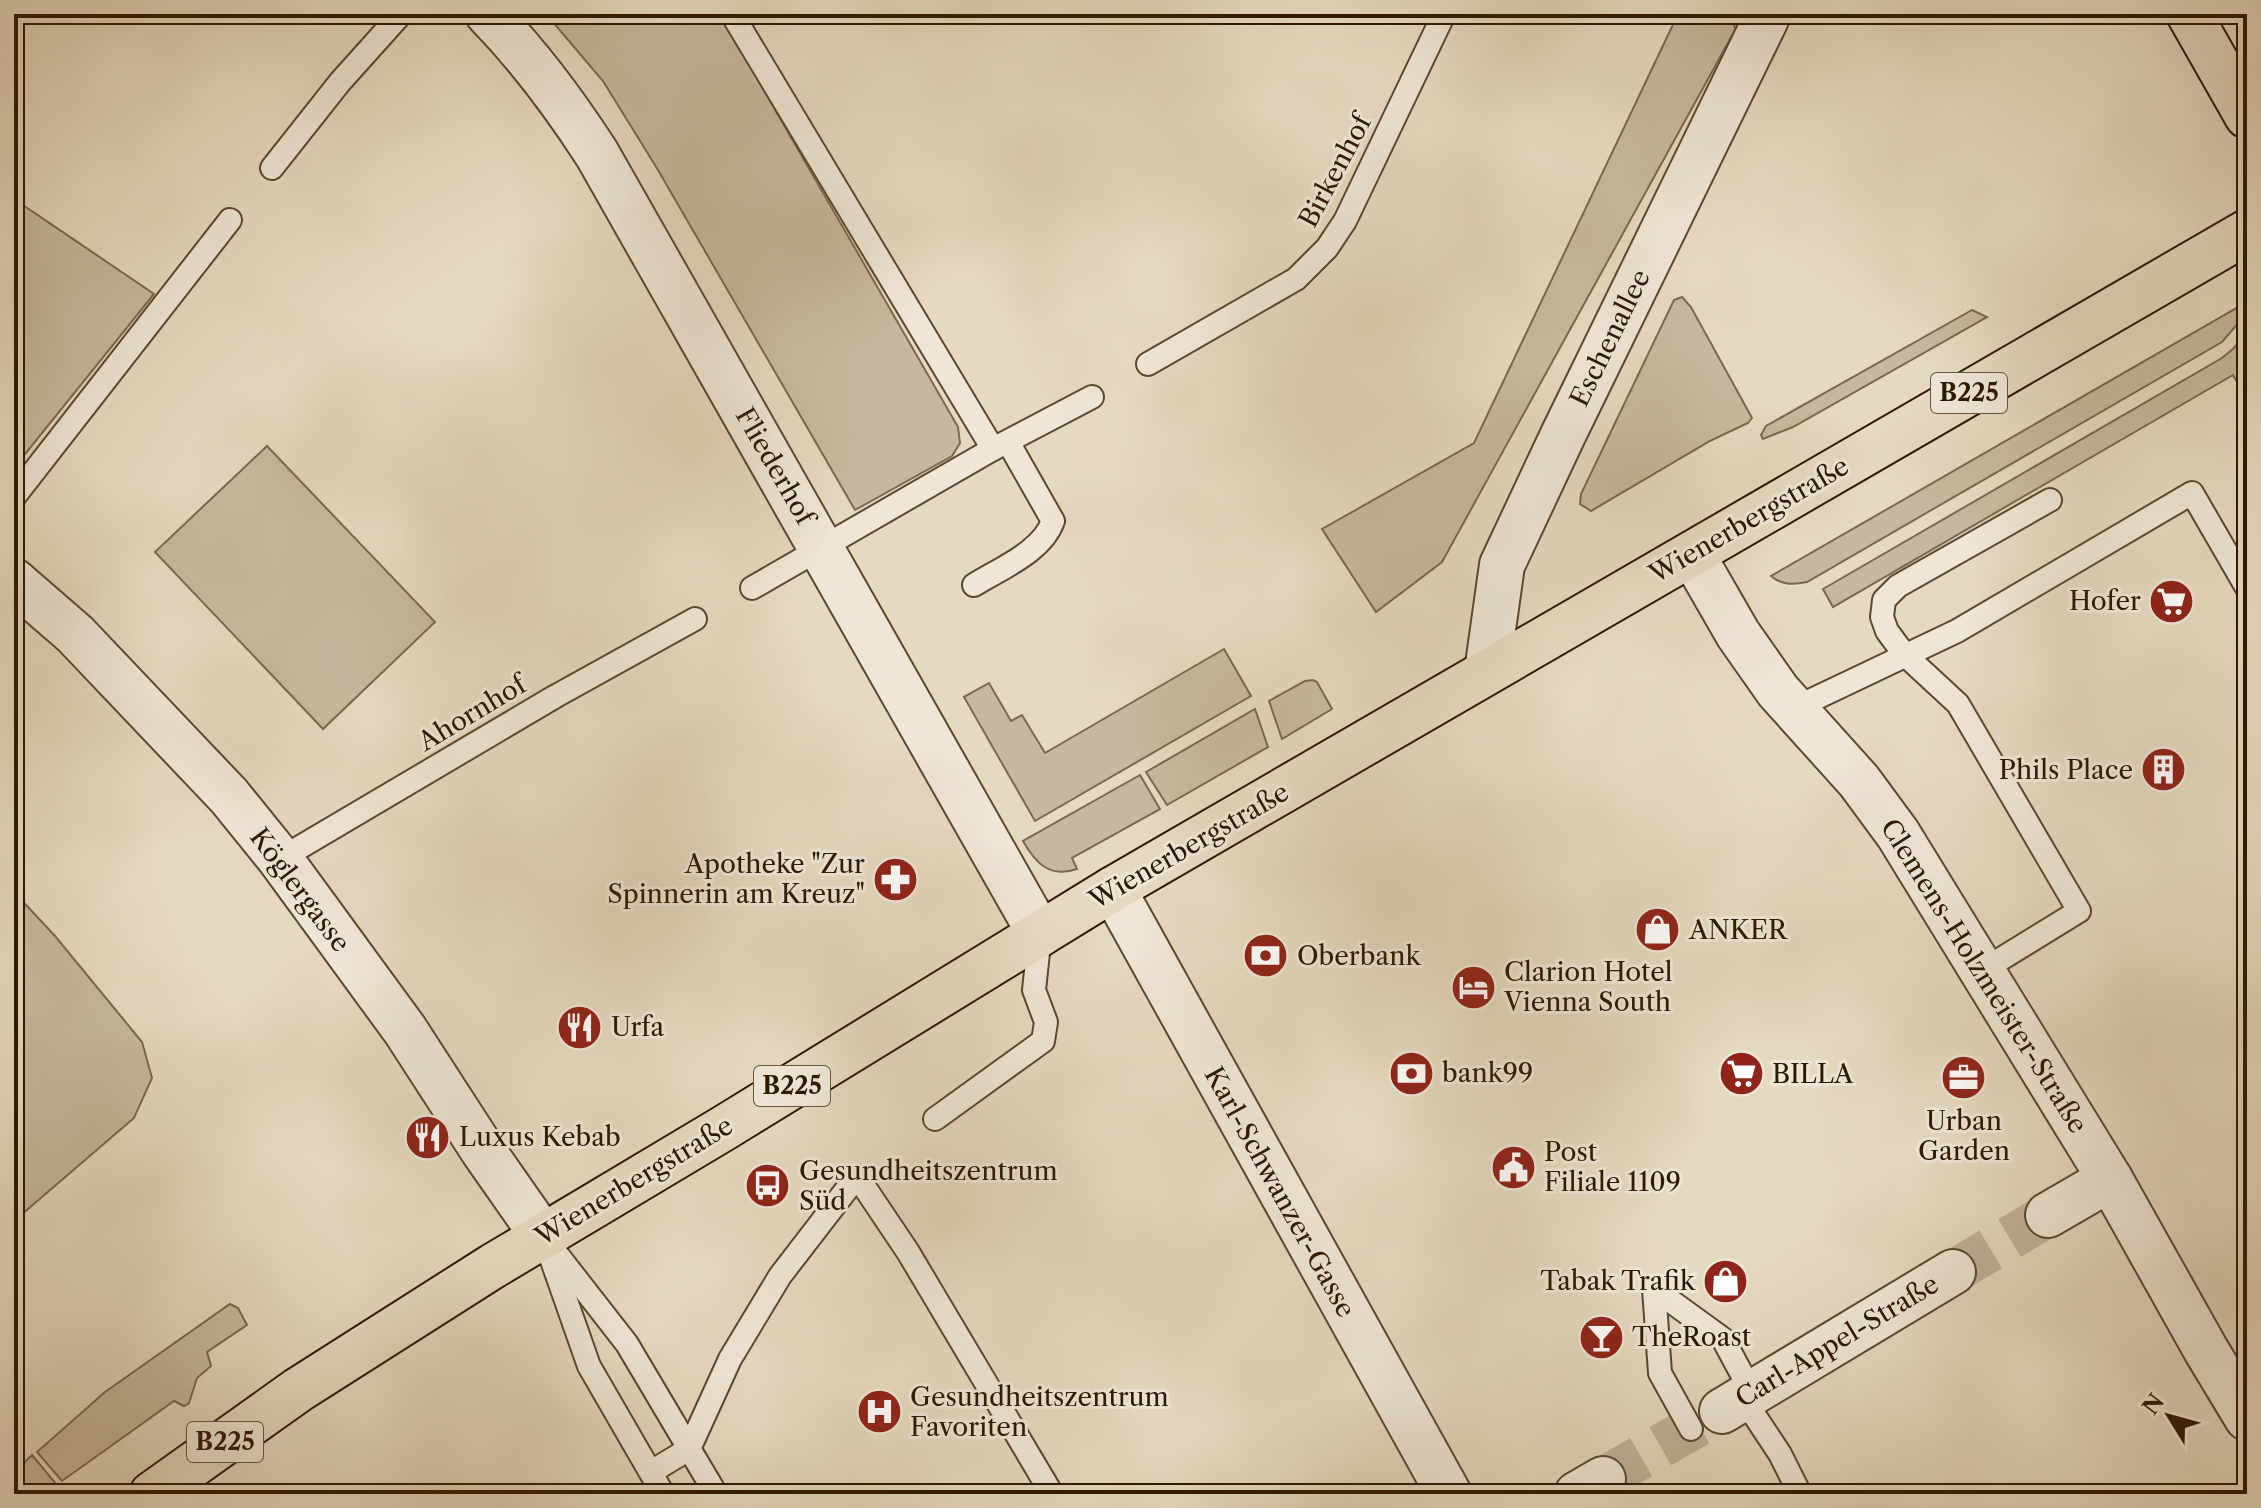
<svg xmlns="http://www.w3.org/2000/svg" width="2261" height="1508" font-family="'Libre Caslon Text',serif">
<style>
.green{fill:#c6b89f;stroke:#7a6850;stroke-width:2}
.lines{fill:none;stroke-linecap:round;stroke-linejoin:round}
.street-tunnel{stroke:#c0b29a;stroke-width:44;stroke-dasharray:44 22;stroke-linecap:butt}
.lane-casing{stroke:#5b4830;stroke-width:26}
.street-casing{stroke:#5b4830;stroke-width:48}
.primary-casing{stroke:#2d1800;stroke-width:48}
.lane{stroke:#eee6d6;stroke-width:22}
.street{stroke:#eee6d6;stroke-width:44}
.primary{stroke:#e5d9c0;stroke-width:44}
.labels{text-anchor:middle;stroke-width:6;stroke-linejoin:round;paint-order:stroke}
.shield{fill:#eee6d6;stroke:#675640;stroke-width:2}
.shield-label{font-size:24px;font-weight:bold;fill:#2d1800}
.street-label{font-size:26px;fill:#2d1800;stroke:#eee6d6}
.poi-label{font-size:26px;fill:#2d1800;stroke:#eee6d6;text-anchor:start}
</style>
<rect width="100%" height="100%" fill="#e5d9c0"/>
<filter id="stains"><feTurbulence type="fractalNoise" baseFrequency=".0025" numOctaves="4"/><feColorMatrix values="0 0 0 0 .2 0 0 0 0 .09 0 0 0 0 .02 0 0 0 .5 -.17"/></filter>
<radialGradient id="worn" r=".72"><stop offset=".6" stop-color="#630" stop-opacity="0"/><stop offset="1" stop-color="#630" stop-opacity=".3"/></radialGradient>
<g class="green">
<polygon points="546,14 720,14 958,427 960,443 952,456 855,510 658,170 603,81"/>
<polygon points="1678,14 1733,14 1735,30 1442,562 1376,612 1322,529 1474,443"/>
<polygon points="20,203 154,294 14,468 14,213"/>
<polygon points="1682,297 1691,307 1752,418 1748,423 1710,441 1591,511 1580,504 1581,494 1674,300"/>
<path d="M 2247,302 L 2247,313 L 2222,342 L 1807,582 C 1793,585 1781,585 1771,576 Z"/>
<polygon points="1972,310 1987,317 1793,427 1763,439 1761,435 1766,426"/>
<polygon points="2247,332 2247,399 2233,375 1833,607 1823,589 2222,358 2234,348"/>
<polygon points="267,446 435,622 323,729 155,552"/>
<polygon points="1224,649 1251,696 1035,821 964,697 989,683 1011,721 1022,715 1045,753"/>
<polygon points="1313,680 1317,682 1332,709 1282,739 1269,701 1305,681"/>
<polygon points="1255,709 1268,747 1167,805 1146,772"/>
<path d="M 1140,775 L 1160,809 L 1072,858 L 1077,869 C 1050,878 1036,864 1023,841 Z"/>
<polygon points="14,892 55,936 142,1042 152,1078 134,1118 14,1221"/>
<polygon points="230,1304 238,1308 247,1325 207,1352 211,1366 197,1378 189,1403 184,1406 174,1401 62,1481 37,1452 105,1392"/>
<polygon points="32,1455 57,1485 44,1494 14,1494 14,1472"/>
</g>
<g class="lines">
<g class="street-tunnel">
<polyline points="1953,1272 2048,1215"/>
<polyline points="1603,1479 1722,1411"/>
</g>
<defs>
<g id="lane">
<polyline points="732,14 993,449"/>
<polyline points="272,168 340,82 401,14"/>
<polyline points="1148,364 1296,279 1327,248 1345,221 1444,14"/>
<polyline points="14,497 230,220"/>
<path d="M 974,585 C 1001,568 1042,552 1053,521 L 1008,442"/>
<polyline points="752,588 993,449 1092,397"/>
<polyline points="1793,709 1957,631 2192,493 2247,588"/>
<polyline points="280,859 556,696 695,619"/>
<polyline points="1983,970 2079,911 1958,704 1904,654 1887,631 1882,617 1884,600 1898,586 2050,500"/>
<polyline points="935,1119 1043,1041 1046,1022 1034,990 1040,934"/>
<polyline points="542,1235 627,1344 716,1494"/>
<polyline points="550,1255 589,1366 663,1494"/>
<polyline points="1654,1289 1660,1373 1691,1429"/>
<polyline points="1654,1289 1723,1339 1752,1393"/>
<polyline points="1743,1398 1780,1454 1800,1494"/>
<polyline points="651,1472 689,1449 730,1359 780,1276 857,1176 908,1252 1052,1494"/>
</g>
<g id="street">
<path d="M 488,14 C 530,57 564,103 597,154 L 1040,934"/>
<polyline points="1692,554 1738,634 1778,691 1859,781 1898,834 2110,1179 2206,1350 2247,1418"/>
<polyline points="14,581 75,634 229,796 280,859 405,1030 484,1152 542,1235"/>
<polyline points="1487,672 1502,565 1563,435 1766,19 1765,14"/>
<polyline points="1113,889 1449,1494"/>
<polyline points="2048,1215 2110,1179"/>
<polyline points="1722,1411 1953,1272"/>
<polyline points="1577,1494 1603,1479"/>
</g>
<g id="primary">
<polyline points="2189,14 2247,116"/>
<polyline points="152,1494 298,1390 493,1266 724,1128 1113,889 2247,232"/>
</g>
</defs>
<use href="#lane" class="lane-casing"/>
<use href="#street" class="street-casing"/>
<use href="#primary" class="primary-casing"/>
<use href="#lane" class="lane"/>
<use href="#street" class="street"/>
<use href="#primary" class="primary"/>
</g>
<defs>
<symbol id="supermarket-disc" viewBox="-11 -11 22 22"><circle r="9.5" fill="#8f2418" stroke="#eee6d6"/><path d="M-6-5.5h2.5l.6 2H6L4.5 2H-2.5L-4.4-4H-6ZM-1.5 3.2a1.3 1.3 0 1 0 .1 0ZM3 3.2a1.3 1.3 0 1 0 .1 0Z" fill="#fff"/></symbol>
<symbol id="building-disc" viewBox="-11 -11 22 22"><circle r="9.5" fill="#8f2418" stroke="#eee6d6"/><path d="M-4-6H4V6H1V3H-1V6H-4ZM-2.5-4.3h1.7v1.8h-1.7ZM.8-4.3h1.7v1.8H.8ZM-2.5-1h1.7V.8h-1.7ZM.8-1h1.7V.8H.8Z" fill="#fff"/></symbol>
<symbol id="pharmacy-disc" viewBox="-11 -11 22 22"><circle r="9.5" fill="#8f2418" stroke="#eee6d6"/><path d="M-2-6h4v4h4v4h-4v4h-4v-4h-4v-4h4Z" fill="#fff"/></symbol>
<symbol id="shop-disc" viewBox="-11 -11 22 22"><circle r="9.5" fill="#8f2418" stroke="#eee6d6"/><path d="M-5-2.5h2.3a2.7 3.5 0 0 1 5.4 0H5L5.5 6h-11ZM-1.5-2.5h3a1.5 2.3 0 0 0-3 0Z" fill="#fff"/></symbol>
<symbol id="bank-disc" viewBox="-11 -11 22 22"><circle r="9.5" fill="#8f2418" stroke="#eee6d6"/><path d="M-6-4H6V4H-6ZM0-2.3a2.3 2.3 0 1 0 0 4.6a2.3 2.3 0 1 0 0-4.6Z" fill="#fff"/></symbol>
<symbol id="hotel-disc" viewBox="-11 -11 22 22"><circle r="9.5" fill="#8f2418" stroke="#eee6d6"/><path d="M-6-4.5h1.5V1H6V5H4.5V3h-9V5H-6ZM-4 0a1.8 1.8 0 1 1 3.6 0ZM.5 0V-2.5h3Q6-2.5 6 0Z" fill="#fff"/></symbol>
<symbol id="restaurant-disc" viewBox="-11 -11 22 22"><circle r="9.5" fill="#8f2418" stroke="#eee6d6"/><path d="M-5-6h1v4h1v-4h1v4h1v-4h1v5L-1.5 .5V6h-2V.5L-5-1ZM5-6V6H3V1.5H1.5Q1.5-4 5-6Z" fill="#fff"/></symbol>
<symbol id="office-disc" viewBox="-11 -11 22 22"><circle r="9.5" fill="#8f2418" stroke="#eee6d6"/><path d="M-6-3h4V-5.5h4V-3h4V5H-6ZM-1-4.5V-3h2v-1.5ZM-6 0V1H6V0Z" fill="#fff"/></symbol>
<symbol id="civic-disc" viewBox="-11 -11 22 22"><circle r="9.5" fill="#8f2418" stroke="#eee6d6"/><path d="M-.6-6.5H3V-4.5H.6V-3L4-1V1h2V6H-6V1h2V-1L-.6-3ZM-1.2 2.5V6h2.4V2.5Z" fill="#fff"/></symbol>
<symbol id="bus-disc" viewBox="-11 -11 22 22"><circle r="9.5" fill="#8f2418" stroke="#eee6d6"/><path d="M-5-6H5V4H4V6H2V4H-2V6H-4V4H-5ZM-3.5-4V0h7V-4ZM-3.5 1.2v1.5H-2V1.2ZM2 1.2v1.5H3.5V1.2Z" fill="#fff"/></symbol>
<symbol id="bar-disc" viewBox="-11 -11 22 22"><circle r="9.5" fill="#8f2418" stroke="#eee6d6"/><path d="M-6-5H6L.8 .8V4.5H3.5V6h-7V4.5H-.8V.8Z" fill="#fff"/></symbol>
<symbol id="hospital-disc" viewBox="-11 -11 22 22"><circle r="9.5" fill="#8f2418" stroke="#eee6d6"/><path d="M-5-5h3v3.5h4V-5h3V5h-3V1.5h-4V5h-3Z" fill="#fff"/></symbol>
</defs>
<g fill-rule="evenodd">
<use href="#supermarket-disc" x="2146" y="576" width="51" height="51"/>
<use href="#building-disc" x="2138" y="744" width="51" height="51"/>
<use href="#pharmacy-disc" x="870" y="854" width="51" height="51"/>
<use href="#shop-disc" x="1632" y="904" width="51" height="51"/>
<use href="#bank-disc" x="1240" y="930" width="51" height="51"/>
<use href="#hotel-disc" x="1448" y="962" width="51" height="51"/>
<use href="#restaurant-disc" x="554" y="1002" width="51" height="51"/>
<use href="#bank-disc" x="1386" y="1048" width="51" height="51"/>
<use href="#supermarket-disc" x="1716" y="1048" width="51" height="51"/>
<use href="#office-disc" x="1938" y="1052" width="51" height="51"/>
<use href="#restaurant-disc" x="402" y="1112" width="51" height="51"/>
<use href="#civic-disc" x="1488" y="1142" width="51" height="51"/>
<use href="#bus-disc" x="742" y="1160" width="51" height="51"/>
<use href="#shop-disc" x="1700" y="1256" width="51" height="51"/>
<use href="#bar-disc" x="1576" y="1312" width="51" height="51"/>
<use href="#hospital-disc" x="854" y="1386" width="51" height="51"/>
</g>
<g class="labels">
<g class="shield">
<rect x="1931" y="373" width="76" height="40" rx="6"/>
<rect x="754" y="1066" width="76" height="40" rx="6"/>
<rect x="187" y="1422" width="76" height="40" rx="6"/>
</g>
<g class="shield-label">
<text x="1969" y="401">B225</text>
<text x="792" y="1094">B225</text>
<text x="225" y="1450">B225</text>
</g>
<g class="street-label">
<text transform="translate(1335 171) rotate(-62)" y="9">Birkenhof</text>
<text transform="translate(1610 338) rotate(-64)" y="9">Eschenallee</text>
<text transform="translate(775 466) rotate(60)" y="9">Fliederhof</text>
<text transform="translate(1749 520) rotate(-30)" y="9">Wienerbergstraße</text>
<text transform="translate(472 713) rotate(-31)" y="9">Ahornhof</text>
<text transform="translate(1189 846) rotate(-30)" y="9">Wienerbergstraße</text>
<text transform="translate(300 890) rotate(53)" y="9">Köglergasse</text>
<text transform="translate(1984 976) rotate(58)" y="9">Clemens-Holzmeister-Straße</text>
<text transform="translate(634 1181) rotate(-31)" y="9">Wienerbergstraße</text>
<text transform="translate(1280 1192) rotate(61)" y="9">Karl-Schwanzer-Gasse</text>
<text transform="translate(1837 1341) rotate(-31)" y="9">Carl-Appel-Straße</text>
</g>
<g class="poi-label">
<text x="2141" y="610" text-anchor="end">Hofer</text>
<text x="2133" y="779" text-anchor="end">Phils Place</text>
<text x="865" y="873" text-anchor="end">Apotheke "Zur<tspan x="865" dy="30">Spinnerin am Kreuz"</tspan></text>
<text x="1689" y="939">ANKER</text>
<text x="1297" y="965">Oberbank</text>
<text x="1504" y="981">Clarion Hotel<tspan x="1504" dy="30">Vienna South</tspan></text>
<text x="611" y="1036">Urfa</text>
<text x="1442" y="1082">bank99</text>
<text x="1772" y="1083">BILLA</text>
<text x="1964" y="1130" text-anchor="middle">Urban<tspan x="1964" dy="30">Garden</tspan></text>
<text x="459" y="1146">Luxus Kebab</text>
<text x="1544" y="1161">Post<tspan x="1544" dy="30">Filiale 1109</tspan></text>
<text x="799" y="1180">Gesundheitszentrum<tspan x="799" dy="30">Süd</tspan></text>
<text x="1695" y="1290" text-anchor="end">Tabak Trafik</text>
<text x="1632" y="1346">TheRoast</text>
<text x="910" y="1406">Gesundheitszentrum<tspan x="910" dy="30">Favoriten</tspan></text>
</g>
</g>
<rect width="2261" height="1508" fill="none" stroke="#e5d9c0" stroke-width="48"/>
<rect x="16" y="16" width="2229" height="1476" fill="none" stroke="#2d1800" stroke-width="4"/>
<rect x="24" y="24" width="2213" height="1460" fill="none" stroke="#2d1800" stroke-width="2"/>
<g transform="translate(2169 1416) rotate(307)" stroke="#eee6d6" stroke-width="6" paint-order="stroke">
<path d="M0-6L14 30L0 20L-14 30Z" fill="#2d1800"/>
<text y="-12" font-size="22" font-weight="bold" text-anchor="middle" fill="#2d1800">N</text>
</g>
<rect width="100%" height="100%" filter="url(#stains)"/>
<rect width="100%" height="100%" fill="url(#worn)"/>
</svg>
